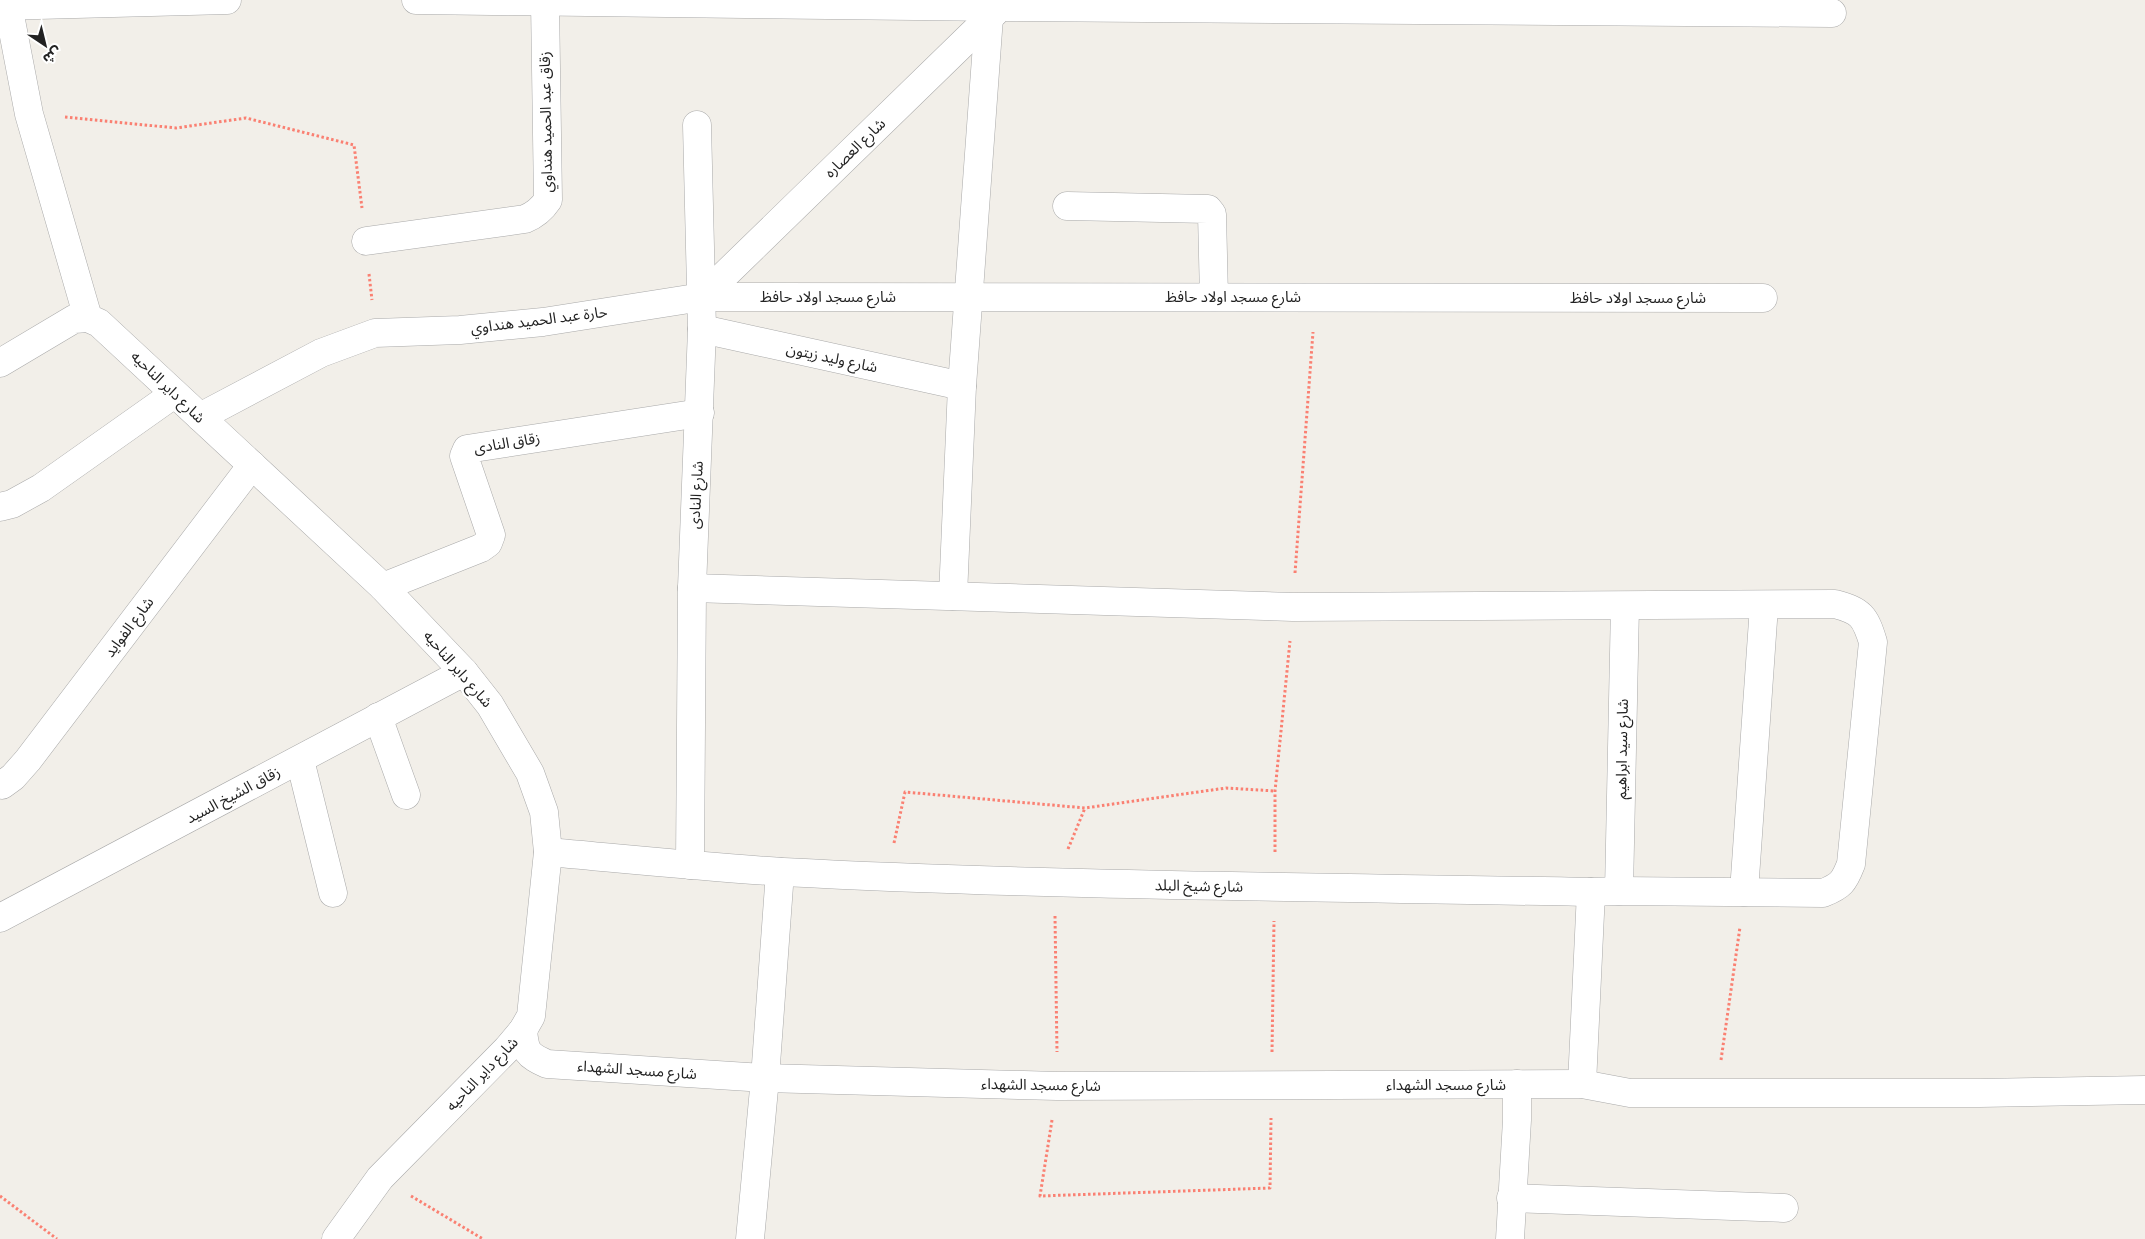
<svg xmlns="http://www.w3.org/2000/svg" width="2145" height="1239" font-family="Ubuntu,'Noto Sans Arabic',sans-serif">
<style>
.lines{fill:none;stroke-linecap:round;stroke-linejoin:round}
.minor-casing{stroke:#a9a9a9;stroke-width:29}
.path{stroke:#fa8072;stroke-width:3;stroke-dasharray:2.5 2.5;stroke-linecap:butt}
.minor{stroke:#fff;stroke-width:28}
.labels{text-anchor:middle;stroke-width:4.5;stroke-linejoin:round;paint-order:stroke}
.street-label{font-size:15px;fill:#222;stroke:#fff}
</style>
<rect width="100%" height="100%" fill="#f2efe9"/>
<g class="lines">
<defs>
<g id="minor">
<polyline points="416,0 1000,7 1832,13"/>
<polyline points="8,5 29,114 88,318"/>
<polyline points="0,6 227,0"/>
<polyline points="1067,206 1208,209 1212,214 1214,297"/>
<path d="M 366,241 L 525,219 C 535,215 542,209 548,200 L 545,2"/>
<polyline points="702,297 995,12"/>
<polyline points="702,329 962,386"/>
<polyline points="0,363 74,319 88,318 99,323 383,587 464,672 490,705 530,773 544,812 548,852 531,1016 523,1030 507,1049 380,1178 336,1239"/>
<polyline points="200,417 321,353 375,333 460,330 543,322 702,297 1763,298"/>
<polyline points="0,507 12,504 41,488 174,394"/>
<polyline points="383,587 481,548 488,543 491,535 464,456 467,449 700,413"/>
<polyline points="953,596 962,386 989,17"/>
<polyline points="378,717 406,795"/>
<polyline points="300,760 333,893"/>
<polyline points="2,785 13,777 28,760 252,465"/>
<path d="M 548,852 C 626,859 704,867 783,872 C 1052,886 1321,887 1591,892 L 1619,891 L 1823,893 C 1841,886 1844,882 1851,864 L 1873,642 C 1865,616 1861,611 1835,604 L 1293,607 L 692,588"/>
<polyline points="690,865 692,588 702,329 697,125"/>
<polyline points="1619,891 1625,606"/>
<polyline points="1744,892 1764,606"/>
<polyline points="0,918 464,672"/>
<path d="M 523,1030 C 525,1052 527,1055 547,1064 L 765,1078 L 1057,1086 L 1582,1084 L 1630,1093 L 1980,1093 L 2145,1090"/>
<polyline points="1582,1084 1591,892"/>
<polyline points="1511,1198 1784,1208"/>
<polyline points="750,1239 765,1078 780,872"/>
<polyline points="1510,1239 1517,1120 1517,1084"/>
</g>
</defs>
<use href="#minor" class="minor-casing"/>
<g class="path">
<polyline points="65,117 176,128 246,118 354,145 362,208"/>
<polyline points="369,274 372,300"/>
<polyline points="1295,573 1313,332"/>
<polyline points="894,843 905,792 1085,808 1226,788 1275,791"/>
<polyline points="1068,849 1085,808"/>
<polyline points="1275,852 1275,791 1290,641"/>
<polyline points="1055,916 1057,1052"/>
<polyline points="1272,1052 1274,921"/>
<polyline points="1721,1060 1740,927"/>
<polyline points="1052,1120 1040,1196 1270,1188 1271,1118"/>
<polyline points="0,1196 57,1239"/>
<polyline points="411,1196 483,1239"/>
</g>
<use href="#minor" class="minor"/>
</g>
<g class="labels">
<g class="street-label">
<text transform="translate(546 122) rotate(-91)" y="5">زقاق عبد الحميد هنداوي</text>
<text transform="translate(855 148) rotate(-44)" y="5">شارع العصاره</text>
<text x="828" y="302">شارع مسجد اولاد حافظ</text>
<text x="1233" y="302">شارع مسجد اولاد حافظ</text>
<text x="1638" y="303">شارع مسجد اولاد حافظ</text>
<text transform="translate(539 320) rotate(-7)" y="5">حارة عبد الحميد هنداوي</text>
<text transform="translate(832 358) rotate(12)" y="5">شارع وليد زيتون</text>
<text transform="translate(168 387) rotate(44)" y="5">شارع داير الناحيه</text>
<text transform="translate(507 443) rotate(-9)" y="5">زقاق النادى</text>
<text transform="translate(696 495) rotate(-87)" y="5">شارع النادى</text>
<text transform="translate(129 627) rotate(-53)" y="5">شارع الفوايد</text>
<text transform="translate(458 669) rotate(49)" y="5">شارع داير الناحيه</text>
<text transform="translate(1622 749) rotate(-89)" y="5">شارع سيد ابراهيم</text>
<text transform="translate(233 795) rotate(-28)" y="5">زقاق الشيخ السيد</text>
<text transform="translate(1199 886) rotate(1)" y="5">شارع شيخ البلد</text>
<text transform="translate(637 1070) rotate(4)" y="5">شارع مسجد الشهداء</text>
<text transform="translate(482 1074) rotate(-46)" y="5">شارع داير الناحيه</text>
<text transform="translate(1041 1085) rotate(1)" y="5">شارع مسجد الشهداء</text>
<text x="1446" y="1090">شارع مسجد الشهداء</text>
</g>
</g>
<g transform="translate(45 45) rotate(145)" stroke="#ffffff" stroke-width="4" paint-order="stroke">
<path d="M0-4L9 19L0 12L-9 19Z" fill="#222222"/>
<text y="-8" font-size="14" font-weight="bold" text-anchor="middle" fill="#222222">ش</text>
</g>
</svg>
